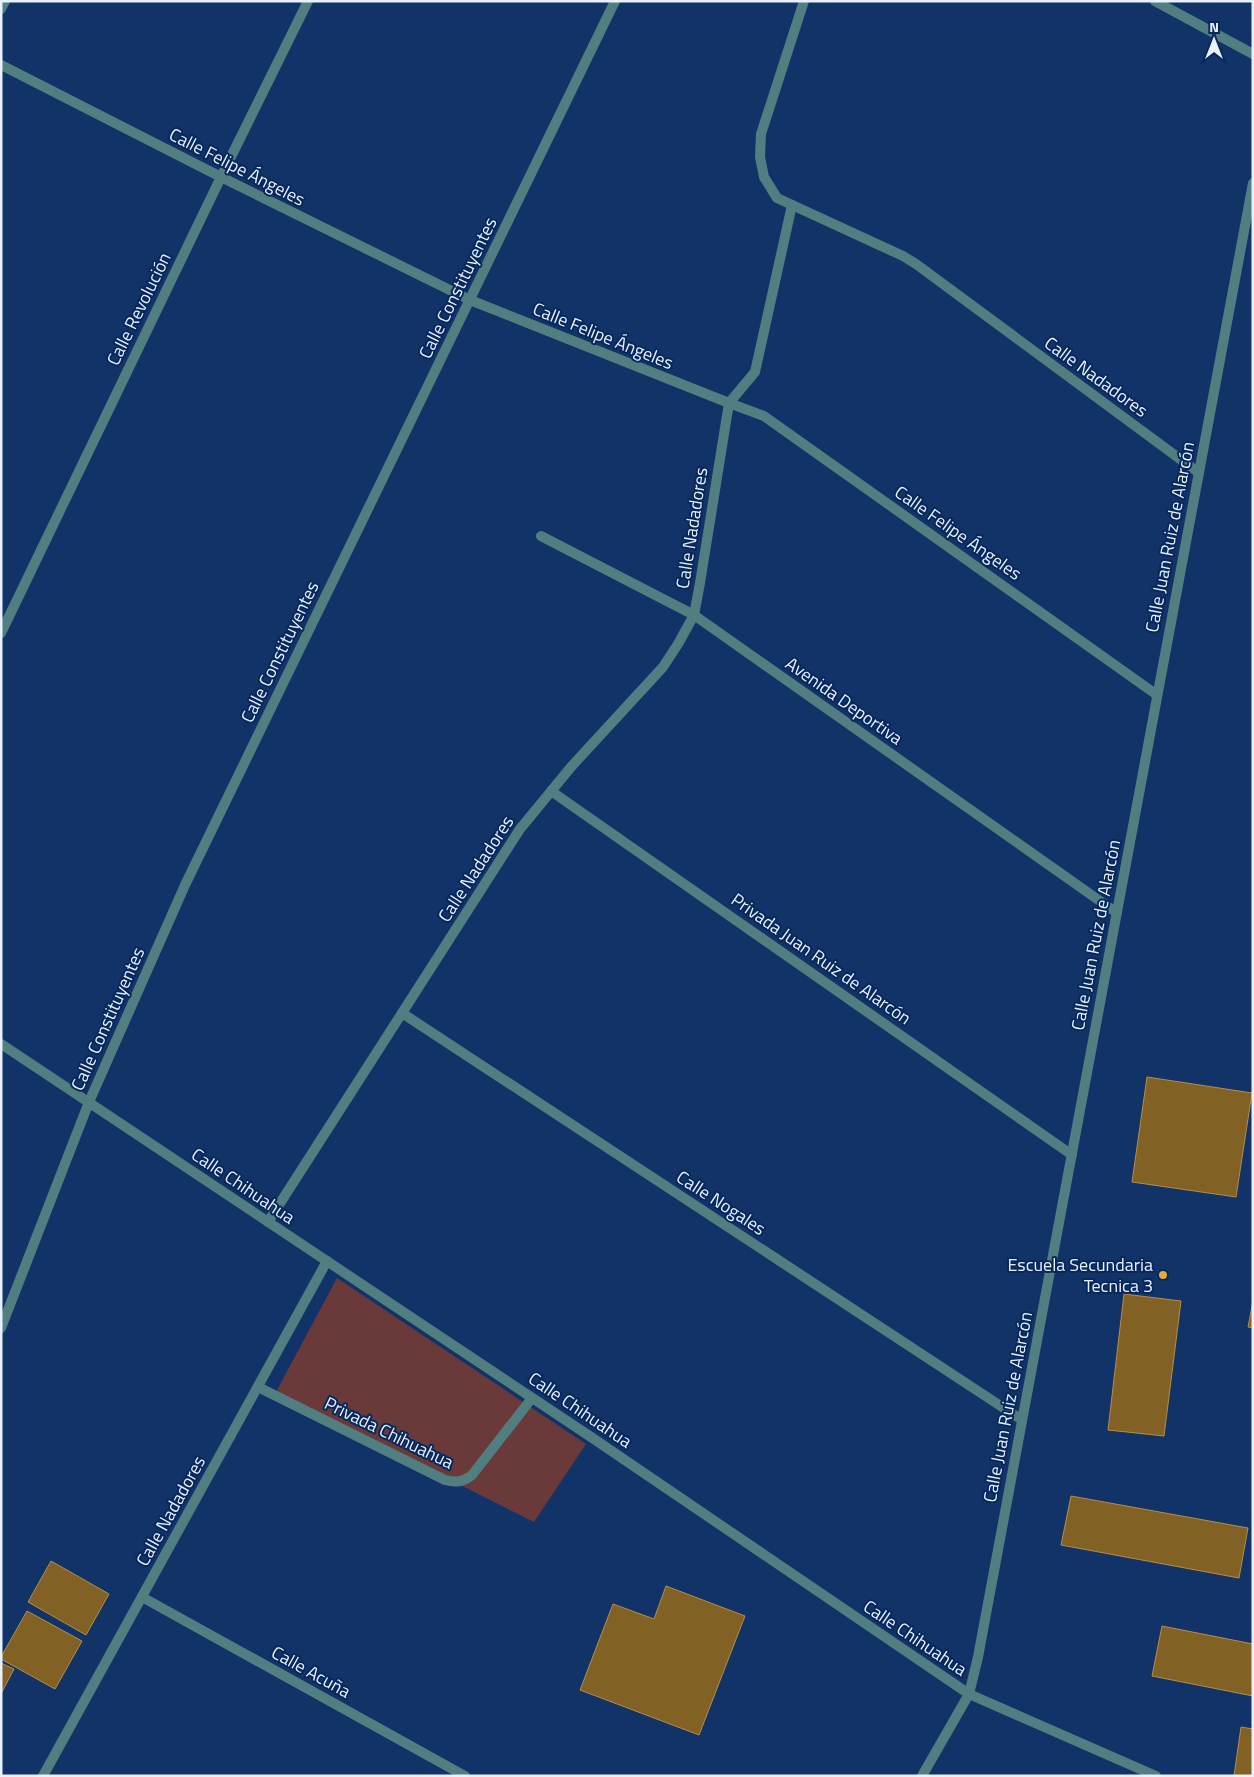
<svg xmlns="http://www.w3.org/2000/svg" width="1254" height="1777" font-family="'Titillium Web',sans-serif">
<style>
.green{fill:#6a3a3b}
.building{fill:#826125;stroke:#b68e47}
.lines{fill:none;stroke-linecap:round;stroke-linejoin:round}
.minor{stroke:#517e80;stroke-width:10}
.poi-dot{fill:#e8ab37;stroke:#06285d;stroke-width:2}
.labels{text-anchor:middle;stroke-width:4;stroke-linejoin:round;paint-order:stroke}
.street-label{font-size:18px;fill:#e8f1ff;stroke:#06285d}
.poi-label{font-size:18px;fill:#e8f1ff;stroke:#06285d;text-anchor:end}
</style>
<rect width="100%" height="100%" fill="#113368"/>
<polygon class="green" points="337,1278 586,1444 534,1522 276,1392"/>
<g class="building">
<polygon points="1147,1077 1252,1093 1236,1197 1132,1182"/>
<polygon points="1124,1294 1181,1301 1164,1436 1108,1430"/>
<polygon points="1253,1301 1253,1328 1248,1327"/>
<polygon points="1071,1496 1248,1528 1239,1578 1061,1545"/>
<polygon points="51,1561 109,1594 86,1635 28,1602"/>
<polygon points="666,1586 745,1616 699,1735 580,1690 613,1604 654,1619"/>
<polygon points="27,1611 82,1641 55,1689 1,1659 1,1657"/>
<polygon points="1162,1626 1253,1644 1253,1696 1152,1676"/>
<polygon points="1,1663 14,1669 1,1694"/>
<polygon points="1241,1727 1253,1729 1253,1776 1234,1776"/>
</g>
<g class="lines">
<g class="minor">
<polyline points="804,1 761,134 760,157 764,177 777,198 903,256 916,264 1199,473"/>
<polyline points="1155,1 1253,54"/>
<polyline points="1,9 5,1"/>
<polyline points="1,65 221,177 470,300 729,403 764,416 1157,695"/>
<polyline points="541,536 694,615 1117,913"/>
<polyline points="1,633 221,177 308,1"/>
<polyline points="551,791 1072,1155"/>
<polyline points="402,1013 1022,1420"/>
<polyline points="1,1044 591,1437 969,1694 1156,1776"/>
<polyline points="268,1222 520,829 571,767 663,667 678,644 694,615 700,583 729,403 755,372 792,205"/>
<polyline points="1,1328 89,1102 185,885 615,1"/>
<path d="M 258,1387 L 445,1480 C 456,1483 463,1482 472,1475 L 532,1398"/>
<polyline points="142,1597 465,1776"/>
<polyline points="43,1776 327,1261"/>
<polyline points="922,1776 969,1694 978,1657 1253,183"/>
</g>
</g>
<circle class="poi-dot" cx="1163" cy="1275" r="5"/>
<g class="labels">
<g class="street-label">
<text transform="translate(237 167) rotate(27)" y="6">Calle Felipe Ángeles</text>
<text transform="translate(458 288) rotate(-64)" y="6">Calle Constituyentes</text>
<text transform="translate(139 309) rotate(-64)" y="6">Calle Revolución</text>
<text transform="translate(603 336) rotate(22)" y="6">Calle Felipe Ángeles</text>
<text transform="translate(1096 377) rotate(36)" y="6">Calle Nadadores</text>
<text transform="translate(692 528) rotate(-81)" y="6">Calle Nadadores</text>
<text transform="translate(958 533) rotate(35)" y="6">Calle Felipe Ángeles</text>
<text transform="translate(1170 537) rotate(-79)" y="6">Calle Juan Ruiz de Alarcón</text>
<text transform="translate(280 652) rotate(-64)" y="6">Calle Constituyentes</text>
<text transform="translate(844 701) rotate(35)" y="6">Avenida Deportiva</text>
<text transform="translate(476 869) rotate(-57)" y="6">Calle Nadadores</text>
<text transform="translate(1096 935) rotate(-79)" y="6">Calle Juan Ruiz de Alarcón</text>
<text transform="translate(821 959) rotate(35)" y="6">Privada Juan Ruiz de Alarcón</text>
<text transform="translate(108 1019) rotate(-66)" y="6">Calle Constituyentes</text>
<text transform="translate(243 1186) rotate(34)" y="6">Calle Chihuahua</text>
<text transform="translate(721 1203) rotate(33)" y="6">Calle Nogales</text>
<text transform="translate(1008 1407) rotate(-79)" y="6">Calle Juan Ruiz de Alarcón</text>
<text transform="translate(580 1410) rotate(34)" y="6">Calle Chihuahua</text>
<text transform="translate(389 1433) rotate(26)" y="6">Privada Chihuahua</text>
<text transform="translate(171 1511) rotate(-61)" y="6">Calle Nadadores</text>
<text transform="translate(915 1638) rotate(34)" y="6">Calle Chihuahua</text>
<text transform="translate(311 1672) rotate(29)" y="6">Calle Acuña</text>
</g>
<g class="poi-label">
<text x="1153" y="1271">Escuela Secundaria<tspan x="1153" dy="21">Tecnica 3</tspan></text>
</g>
</g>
<rect width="1254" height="1777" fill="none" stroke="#e8f1ff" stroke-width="5"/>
<g transform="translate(1214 40)" stroke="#06285d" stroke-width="4" paint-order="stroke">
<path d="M0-4L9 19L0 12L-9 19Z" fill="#e8f1ff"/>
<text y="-8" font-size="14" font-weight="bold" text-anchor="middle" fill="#e8f1ff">N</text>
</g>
</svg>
